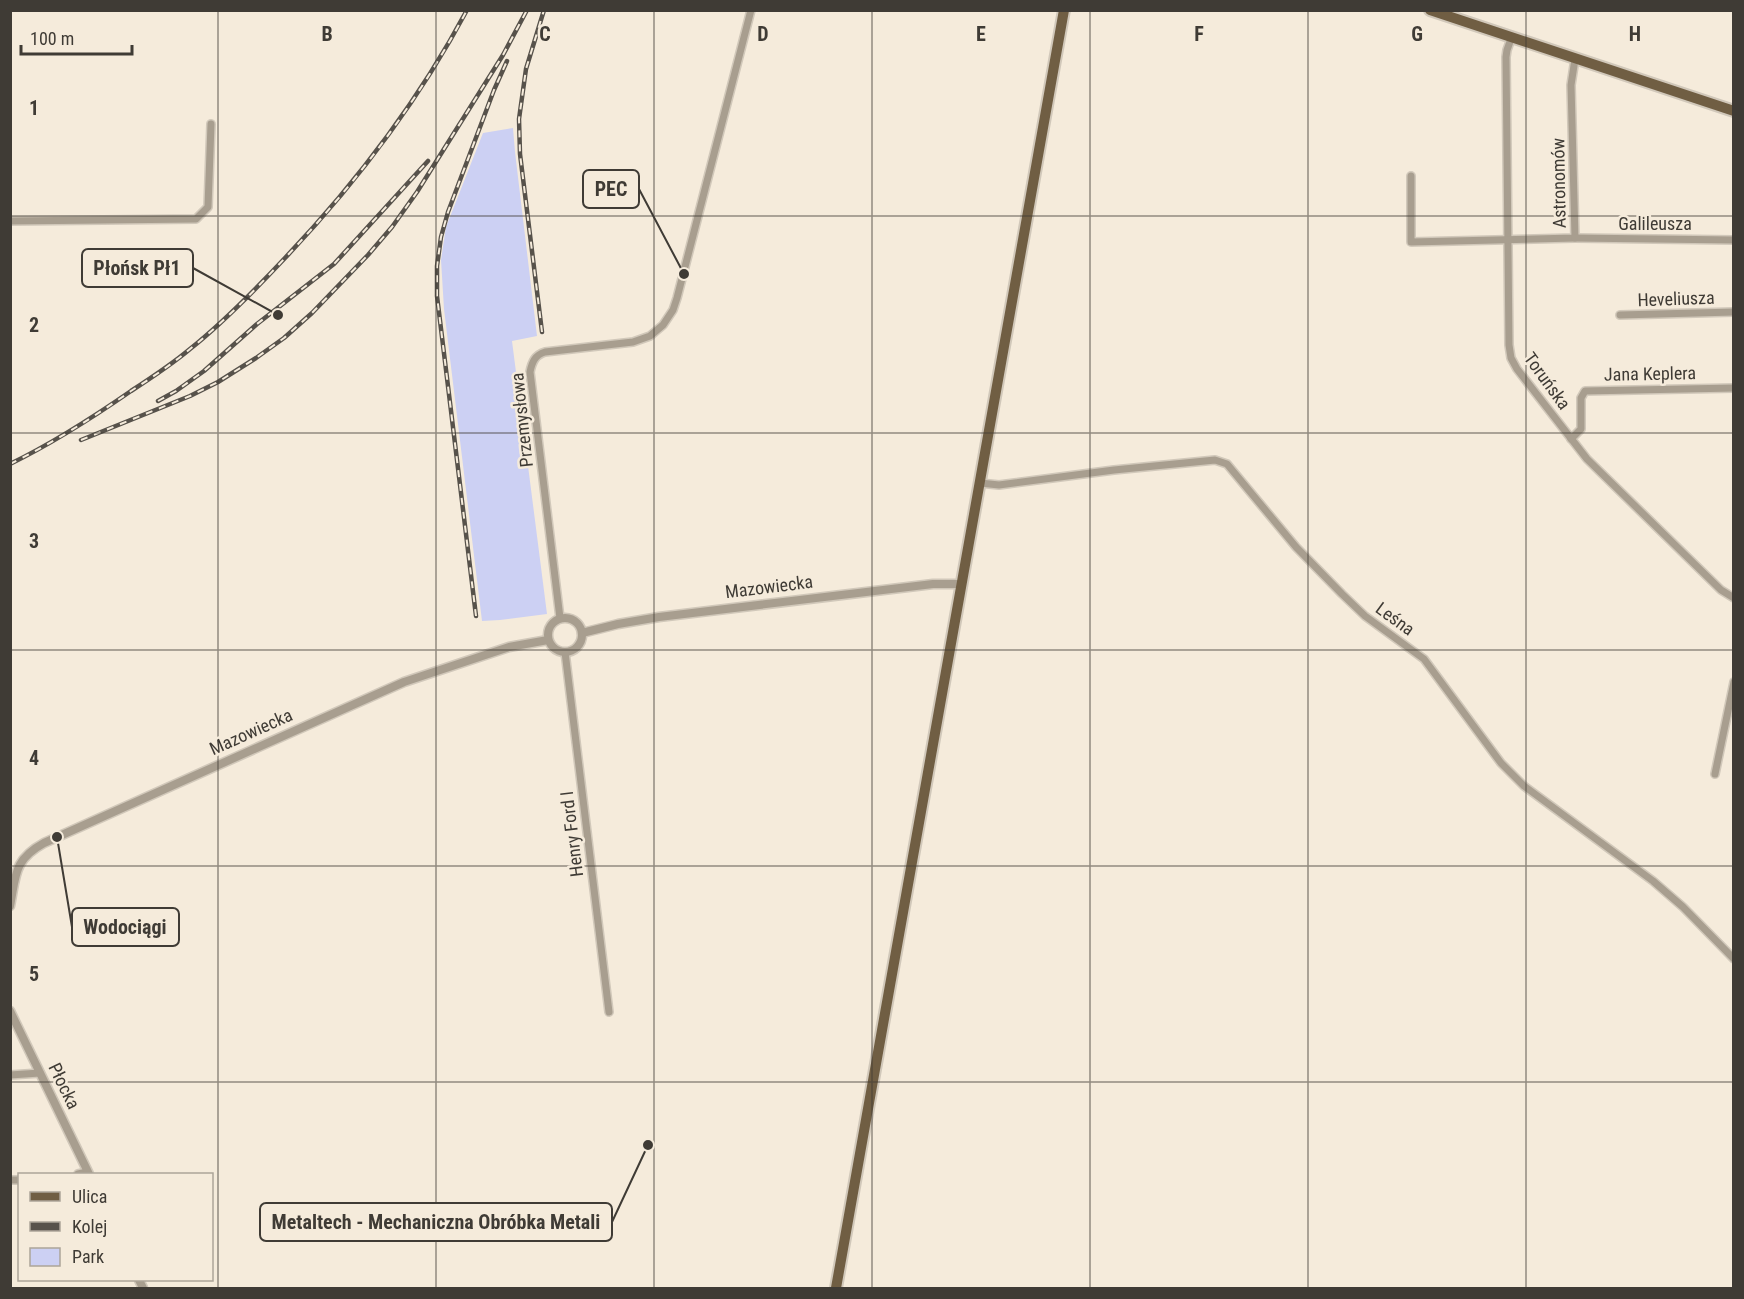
<svg xmlns="http://www.w3.org/2000/svg" width="1744" height="1299" font-family="'Roboto Condensed',sans-serif">
<style>
.green{fill:#ccd0f3}
.lines{fill:none;stroke-linecap:round;stroke-linejoin:round}
.minor-casing{stroke:#d1c8ba;stroke-width:10}
.tertiary-casing{stroke:#d1c8ba;stroke-width:11}
.primary-casing{stroke:#d1c8ba;stroke-width:14}
.minor{stroke:#a89e8f;stroke-width:7}
.tertiary{stroke:#a89e8f;stroke-width:8}
.primary{stroke:#705e43;stroke-width:10}
.rail-casing{stroke:#57524b;stroke-width:4.5}
.rail{stroke:#f5ebdb;stroke-width:2;stroke-dasharray:7;stroke-linecap:butt}
.grid{fill:none;stroke:#3f3b35;stroke-width:1.5;stroke-opacity:0.55}
.labels{text-anchor:middle;stroke-width:5;stroke-linejoin:round;paint-order:stroke}
.street-label{font-size:18px;fill:#3f3b35;stroke:#f5ebdb}
.grid-label{font-size:20px;text-anchor:middle;font-weight:bold;fill:#3f3b35;stroke:#f5ebdb;stroke-width:5;stroke-linejoin:round;paint-order:stroke}
.leader{fill:none;stroke:#3f3b35;stroke-width:2}
.callout-dot{fill:#3f3b35;stroke:#f5ebdb;stroke-width:2}
.callout{fill:#f5ebdb;stroke:#3f3b35;stroke-width:2}
.callout-label{font-size:20px;text-anchor:middle;font-weight:bold;fill:#3f3b35}
</style>
<rect width="100%" height="100%" fill="#f5ebdb"/>
<polygon class="green" points="513,128 515,152 537,336 512,341 547,614 500,620 482,621 444,309 441,260 446,227 483,133"/>
<g class="lines">
<defs>
<g id="minor">
<polyline points="1511,39 1507,50 1506,57 1509,345 1511,358 1517,369 1587,459 1721,590 1734,598"/>
<polyline points="1411,176 1411,242 1575,238 1571,85 1575,59"/>
<polyline points="10,221 196,219 208,207 211,124"/>
<polyline points="1575,238 1734,240"/>
<polyline points="1620,315 1734,312"/>
<polyline points="1571,439 1581,429 1581,398 1585,391 1734,388"/>
<polyline points="980,483 999,485 1114,470 1215,460 1227,464 1296,547 1342,594 1365,616 1424,659 1501,763 1524,786 1653,881 1683,907 1734,959"/>
<path d="M 560,618 L 530,372 C 532,362 535,355 545,352 L 633,342 L 650,336 L 663,325 L 673,310 L 677,298 L 751,10"/>
<polyline points="565,652 609,1012"/>
<polyline points="1715,774 1734,682"/>
<polyline points="10,1075 40,1073"/>
<polyline points="78,1174 87,1172"/>
<polyline points="10,1180 20,1180"/>
</g>
<g id="tertiary">
<circle cx="565" cy="635" r="17"/>
<polyline points="582,633 618,624 659,617 933,584 962,584"/>
<path d="M 10,906 C 16,876 13,860 44,843 L 404,682 L 509,647 L 548,640"/>
<polyline points="10,1011 89,1174"/>
<polyline points="139,1280 143,1288"/>
</g>
<g id="primary">
<polyline points="1430,10 1734,111"/>
<polyline points="836,1288 1064,10"/>
</g>
</defs>
<use href="#minor" class="minor-casing"/>
<use href="#tertiary" class="tertiary-casing"/>
<use href="#primary" class="primary-casing"/>
<use href="#minor" class="minor"/>
<use href="#tertiary" class="tertiary"/>
<use href="#primary" class="primary"/>
<defs>
<g id="rail">
<polyline points="542,332 520,154 519,119 526,69 544,10"/>
<polyline points="158,401 176,391 204,371 257,324 334,264 428,161"/>
<polyline points="81,440 190,396 218,382 256,358 284,338 312,313 368,255 392,227 417,192 503,55 527,10"/>
<path d="M 10,464 C 53,443 92,418 131,391 C 151,378 171,365 190,349 C 224,322 255,290 285,258 C 356,183 418,102 467,10"/>
<polyline points="476,616 437,296 437,266 441,237 448,212 494,90 507,61"/>
</g>
</defs>
<use href="#rail" class="rail-casing"/>
<use href="#rail" class="rail"/>
</g>
<path class="grid" d="M 218,10 L 218,1288M 436,10 L 436,1288M 654,10 L 654,1288M 872,10 L 872,1288M 1090,10 L 1090,1288M 1308,10 L 1308,1288M 1526,10 L 1526,1288M 10,216 L 1734,216M 10,433 L 1734,433M 10,650 L 1734,650M 10,866 L 1734,866M 10,1082 L 1734,1082"/>
<g class="labels">
<g class="street-label">
<text transform="translate(1559 183) rotate(-91)" y="6">Astronomów</text>
<text x="1655" y="230">Galileusza</text>
<text transform="translate(1676 299) rotate(-2)" y="6">Heveliusza</text>
<text transform="translate(1650 374) rotate(-1)" y="6">Jana Keplera</text>
<text transform="translate(1547 381) rotate(54)" y="6">Toruńska</text>
<text transform="translate(522 420) rotate(-96)" y="6">Przemysłowa</text>
<text transform="translate(769 587) rotate(-7)" y="6">Mazowiecka</text>
<text transform="translate(1395 619) rotate(36)" y="6">Leśna</text>
<text transform="translate(251 732) rotate(-24)" y="6">Mazowiecka</text>
<text transform="translate(572 834) rotate(-97)" y="6">Henry Ford I</text>
<text transform="translate(64 1086) rotate(64)" y="6">Płocka</text>
</g>
</g>
<g class="grid-label">
<text x="327" y="41">B</text>
<text x="545" y="41">C</text>
<text x="763" y="41">D</text>
<text x="981" y="41">E</text>
<text x="1199" y="41">F</text>
<text x="1417" y="41">G</text>
<text x="1635" y="41">H</text>
<text x="34" y="115">1</text>
<text x="34" y="332">2</text>
<text x="34" y="548">3</text>
<text x="34" y="765">4</text>
<text x="34" y="981">5</text>
</g>
<path class="leader" d="M684 274L639 189M278 315L193 268M57 837L72 927M648 1145L612 1222"/>
<g class="callout-dot">
<circle cx="684" cy="274" r="6"/>
<circle cx="278" cy="315" r="6"/>
<circle cx="57" cy="837" r="6"/>
<circle cx="648" cy="1145" r="6"/>
</g>
<g class="callout">
<rect x="583" y="170" width="56" height="38" rx="6"/>
<rect x="82" y="249" width="111" height="38" rx="6"/>
<rect x="72" y="908" width="107" height="38" rx="6"/>
<rect x="260" y="1203" width="352" height="38" rx="6"/>
</g>
<g class="callout-label">
<text x="611" y="196">PEC</text>
<text x="137" y="275">Płońsk Pł1</text>
<text x="125" y="934">Wodociągi</text>
<text x="436" y="1229">Metaltech - Mechaniczna Obróbka Metali</text>
</g>
<rect width="1744" height="1299" fill="none" stroke="#3f3b35" stroke-width="24"/>
<rect x="18" y="1173" width="195" height="108" fill="#f5ebdb" stroke="#aca599" stroke-width="1.5"/>
<rect x="30" y="1192" width="30" height="9" fill="#705e43" stroke="#aca599" stroke-width="1.5"/>
<text x="72" y="1203" font-size="18" fill="#3f3b35">Ulica</text>
<rect x="30" y="1222" width="30" height="9" fill="#57524b" stroke="#aca599" stroke-width="1.5"/>
<text x="72" y="1233" font-size="18" fill="#3f3b35">Kolej</text>
<rect x="30" y="1248" width="30" height="18" fill="#ccd0f3" stroke="#aca599" stroke-width="1.5"/>
<text x="72" y="1263" font-size="18" fill="#3f3b35">Park</text>
<path d="M21 45v9h111v-9" fill="none" stroke="#3f3b35" stroke-width="3"/>
<text x="30" y="45" font-size="18" fill="#3f3b35" stroke="#f5ebdb" stroke-width="4.5" paint-order="stroke">100 m</text>
</svg>
